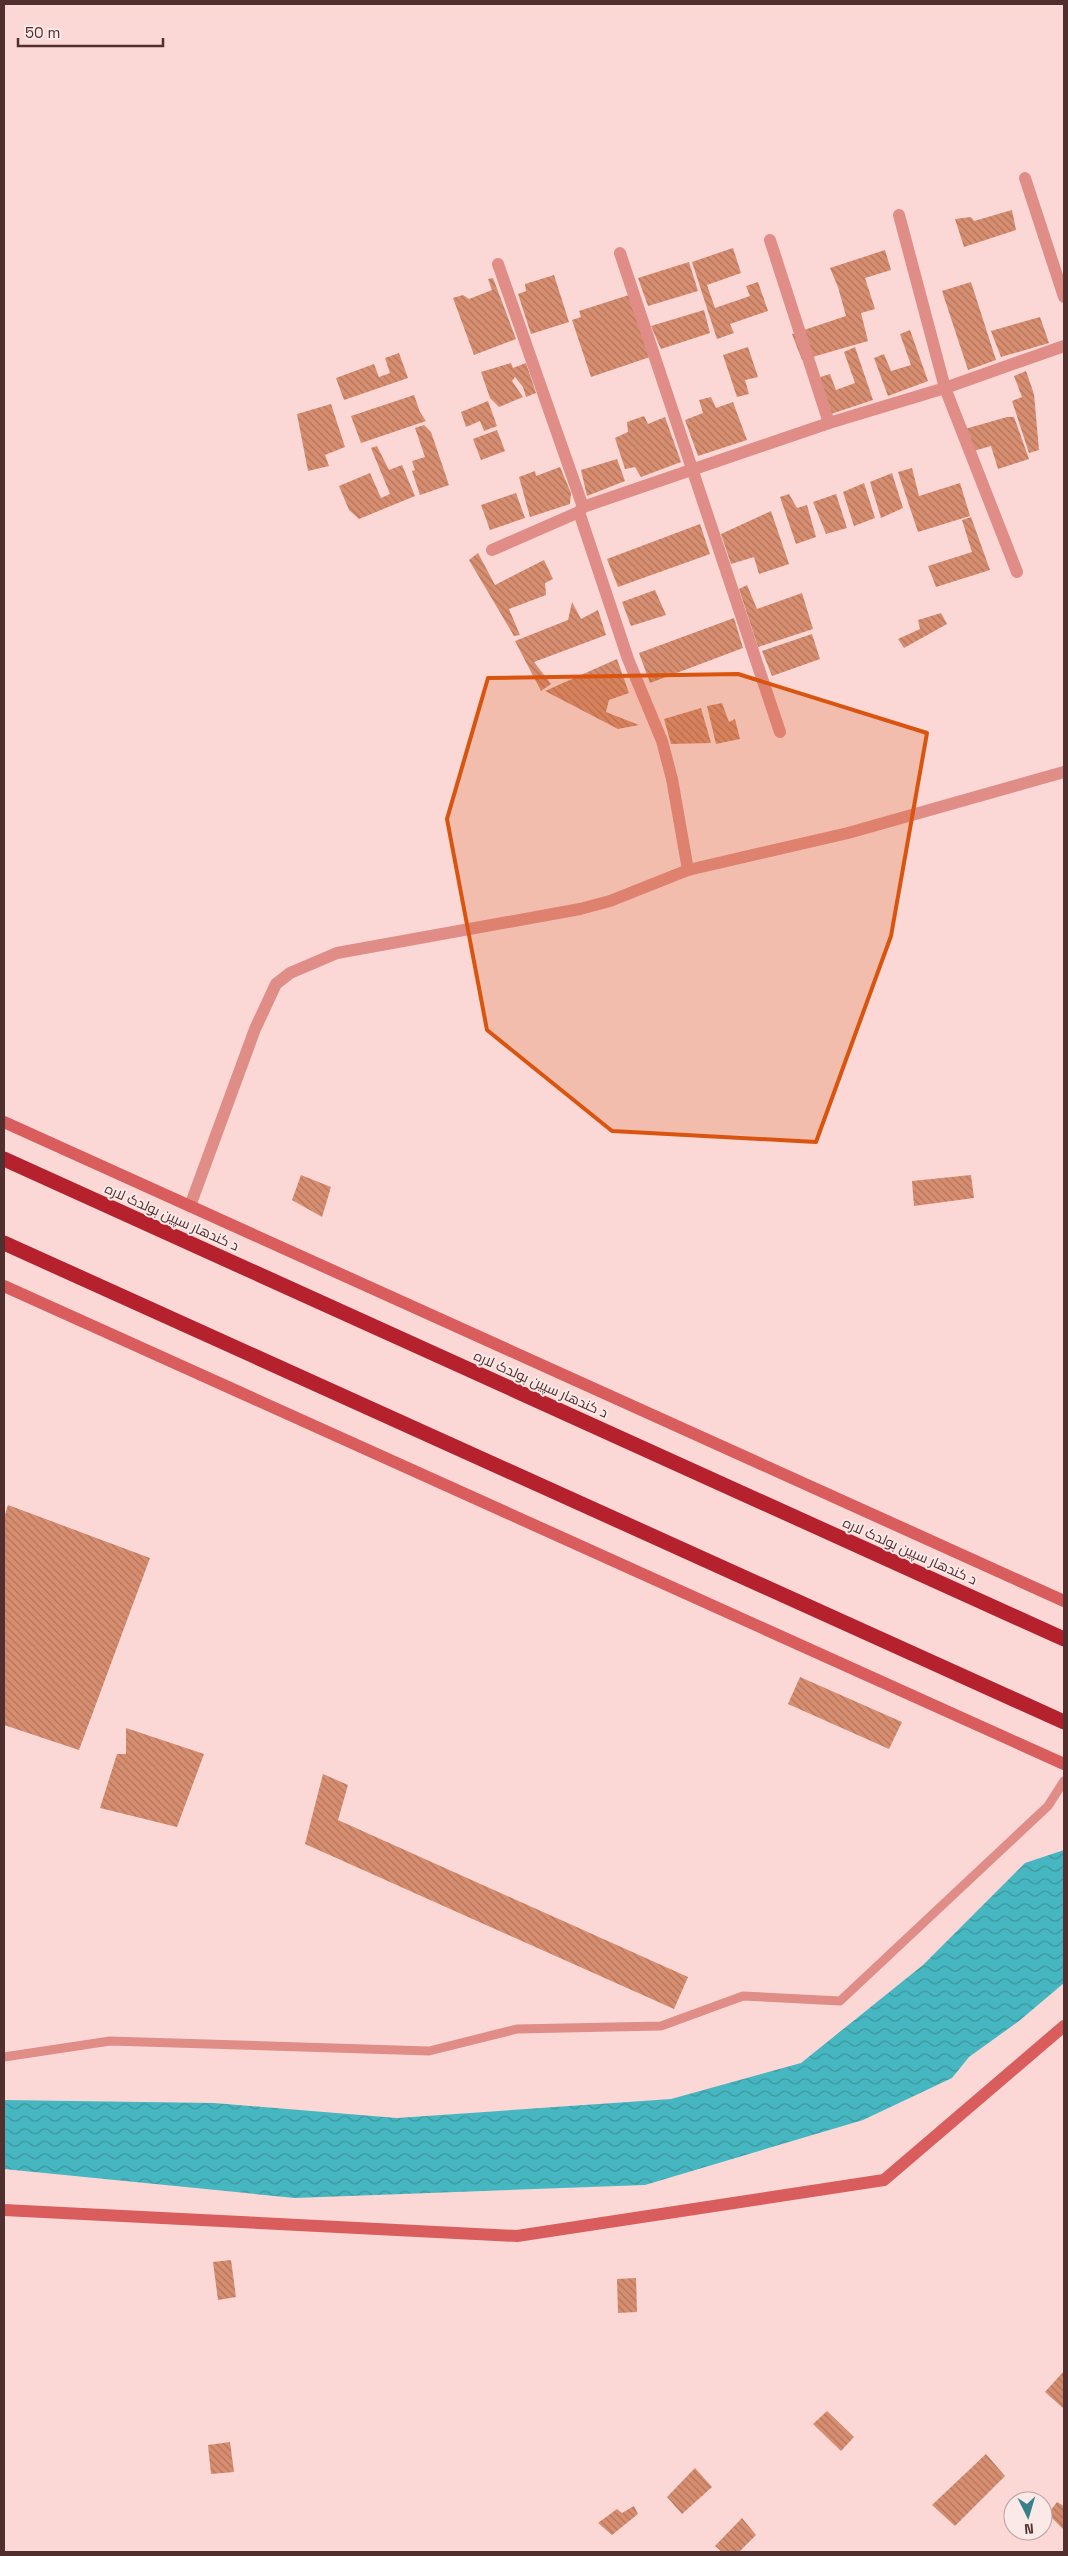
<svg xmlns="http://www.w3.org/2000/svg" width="1068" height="2556" font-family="'Space Grotesk',Cairo,sans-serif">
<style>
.water{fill:url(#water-waves)}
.building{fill:url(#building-back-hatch)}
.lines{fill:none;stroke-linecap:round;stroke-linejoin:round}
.lane{stroke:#e08d88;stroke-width:9}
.street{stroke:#e08d88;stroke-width:12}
.secondary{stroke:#d95d5d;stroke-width:12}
.highway{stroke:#b6212e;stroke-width:15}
.marked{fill:#d9550f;fill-opacity:0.2;stroke:#d9550f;stroke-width:4;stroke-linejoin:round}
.labels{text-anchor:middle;stroke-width:4;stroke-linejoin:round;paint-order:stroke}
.street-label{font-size:14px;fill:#512f2e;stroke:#fbe9e8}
</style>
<defs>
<pattern id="water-waves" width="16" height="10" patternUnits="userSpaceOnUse" patternTransform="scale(1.25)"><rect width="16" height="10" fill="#46b7c1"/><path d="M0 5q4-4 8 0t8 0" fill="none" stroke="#3d959d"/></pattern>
<pattern id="building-back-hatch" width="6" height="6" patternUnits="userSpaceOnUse" patternTransform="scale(1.25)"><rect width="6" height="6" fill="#d78e70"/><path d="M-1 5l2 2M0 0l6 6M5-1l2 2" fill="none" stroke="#b1745c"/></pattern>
</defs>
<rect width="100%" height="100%" fill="#fbd8d5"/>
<polygon class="water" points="1064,1850 1064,1983 1019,2021 969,2057 952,2078 863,2120 645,2185 295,2198 4,2169 4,2100 214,2103 397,2118 671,2099 801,2063 923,1965 1025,1863"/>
<g class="building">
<polygon points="1012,210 1016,230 964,247 955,219 971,217 974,221"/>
<polygon points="733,248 741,273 707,285 715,308 750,296 746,286 758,282 768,311 730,324 734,333 717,339 692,262"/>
<polygon points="885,250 891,270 865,278 875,309 861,313 868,341 802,360 792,334 846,316 838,287 830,268"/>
<polygon points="689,262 698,291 648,306 638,278"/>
<polygon points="554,275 569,322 531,334 518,294 526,291 525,284"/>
<polygon points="493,278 516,339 474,355 453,298 463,295 469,299 492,290 488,279"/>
<polygon points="971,282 996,360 968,370 942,291"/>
<polygon points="632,294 653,356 591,377 572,320 581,317 579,311"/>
<polygon points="704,310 710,333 661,349 651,326"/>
<polygon points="1040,317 1049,343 1001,357 991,331"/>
<polygon points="910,330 928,381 888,396 874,358 884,354 891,371 911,365 900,334"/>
<polygon points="748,347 758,377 745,380 749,394 737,397 723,355"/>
<polygon points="855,347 873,400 831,414 820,377 830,374 836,390 855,383 844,352"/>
<polygon points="399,353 408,378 344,400 336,378 374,364 379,377 390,373 385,358"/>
<polygon points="511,363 513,368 526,363 536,393 526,397 523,387 515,377 512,381 523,397 499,407 490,398 481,372"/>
<polygon points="1026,371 1034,394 1039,450 1029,453 1012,401 1022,397 1014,376"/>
<polygon points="414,395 420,412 426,421 361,443 351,416"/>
<polygon points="711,397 716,408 733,402 747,440 698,456 685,420 703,413 699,400"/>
<polygon points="488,401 497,426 484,431 480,421 466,427 461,412"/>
<polygon points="331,404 345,447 325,455 329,466 308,471 297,414"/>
<polygon points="644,416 648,424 665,417 681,462 641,477 635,467 625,469 615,438 628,432 627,422"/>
<polygon points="1007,417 1014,417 1029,459 998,469 991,446 970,452 965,429"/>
<polygon points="424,425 431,432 449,485 420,495 412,471 415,470 412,461 425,457 415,428"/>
<polygon points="497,430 505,451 481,460 473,439"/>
<polygon points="377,446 389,470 402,465 415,496 359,519 349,510 339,486 370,473 381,498 390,494 371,448"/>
<polygon points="617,459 625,481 587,496 581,470"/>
<polygon points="560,467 571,493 570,504 530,517 519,477 535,471 536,476"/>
<polygon points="912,468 919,496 960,483 970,516 918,532 898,472"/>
<polygon points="892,473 903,508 881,518 870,482"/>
<polygon points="864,483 875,518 854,526 843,492"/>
<polygon points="516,493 525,518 490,530 481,505"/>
<polygon points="789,494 797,508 807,505 816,537 796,544 780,497"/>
<polygon points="836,494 847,528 826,534 813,502"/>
<polygon points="771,511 789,564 759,574 754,557 731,564 721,534"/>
<polygon points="971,517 990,570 936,587 928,566 972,552 962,520"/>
<polygon points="700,524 710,554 618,587 607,559"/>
<polygon points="478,553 495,585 544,560 553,579 545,583 546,595 509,609 520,635 514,636 469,560"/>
<polygon points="747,585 757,609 802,593 813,629 758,647 739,589"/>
<polygon points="655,590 666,615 631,626 622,602"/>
<polygon points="572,602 581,619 598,610 606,635 534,662 551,684 541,691 515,641 568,620"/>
<polygon points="941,613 947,624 904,648 898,639 920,629 918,620"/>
<polygon points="734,618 743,648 650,683 639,653"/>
<polygon points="812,634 820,659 772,676 762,651"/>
<polygon points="617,659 629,693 609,700 606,712 639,725 618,729 545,691"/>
<polygon points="722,703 729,722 735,719 740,739 716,744 707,706"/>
<polygon points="701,708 711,743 671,744 664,719"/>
<polygon points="301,1175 331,1187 322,1217 292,1200"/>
<polygon points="971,1175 974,1198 914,1206 912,1181"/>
<polygon points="8,1505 150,1558 79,1750 4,1725 4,1518"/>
<polygon points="800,1677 902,1722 889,1749 788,1704"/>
<polygon points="126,1728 204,1754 177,1827 100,1808 117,1754 126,1754"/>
<polygon points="323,1774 348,1785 338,1820 688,1977 674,2009 305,1844"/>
<polygon points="231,2260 236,2297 218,2300 213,2262"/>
<polygon points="636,2278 637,2312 618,2313 617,2279"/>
<polygon points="1064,2371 1064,2409 1045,2392"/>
<polygon points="827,2411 854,2437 841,2451 813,2424"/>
<polygon points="230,2442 234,2472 211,2474 208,2445"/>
<polygon points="986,2454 1005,2476 955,2526 932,2505"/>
<polygon points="695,2468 712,2487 682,2514 667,2497"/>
<polygon points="1057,2502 1064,2506 1064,2530 1048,2514"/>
<polygon points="634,2506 638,2514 612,2535 598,2523 617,2509 622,2513"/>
<polygon points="742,2518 756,2535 739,2552 722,2552 715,2546"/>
</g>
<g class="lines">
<polyline class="lane" points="4,2057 110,2041 429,2051 517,2029 661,2026 743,1996 840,2001 1048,1806 1064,1781"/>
<g class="street">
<polyline points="1025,178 1064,297"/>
<polyline points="899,215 945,388 1017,572"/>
<polyline points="770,240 829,423"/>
<polyline points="620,253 780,732"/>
<polyline points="498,264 583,507"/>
<polyline points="579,512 628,659 662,741 672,779 688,870"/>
<polyline points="492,550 579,512 583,507 829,423 945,388 1064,346"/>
<polyline points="190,1206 255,1029 276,984 290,973 337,953 580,909 610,901 688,870 848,833 1064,772"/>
</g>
<g class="secondary">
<polyline points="4,1122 1064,1601"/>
<polyline points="4,1286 1064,1764"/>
<polyline points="4,2210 517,2236 884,2180 1064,2026"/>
</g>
<g class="highway">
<polyline points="4,1159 1064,1639"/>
<polyline points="4,1243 1064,1722"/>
</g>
</g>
<path class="marked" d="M 738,674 L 927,733 L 891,936 L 816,1142 L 612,1131 L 487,1030 L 447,819 L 488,678 Z"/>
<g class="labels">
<g class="street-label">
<text transform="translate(172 1217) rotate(24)" y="5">د کندهار سپین بولدک لاره</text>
<text transform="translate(541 1384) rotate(24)" y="5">د کندهار سپین بولدک لاره</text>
<text transform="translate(910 1551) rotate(24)" y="5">د کندهار سپین بولدک لاره</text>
</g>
</g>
<rect width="1068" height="2556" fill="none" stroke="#512f2e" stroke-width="10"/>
<g transform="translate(1028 2516) rotate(175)"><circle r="24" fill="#fbe9e8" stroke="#b79f9e"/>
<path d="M0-4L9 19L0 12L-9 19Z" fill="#388087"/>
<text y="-8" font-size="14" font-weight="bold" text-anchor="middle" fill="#512f2e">N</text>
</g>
<path d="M18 38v8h145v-8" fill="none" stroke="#512f2e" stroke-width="2.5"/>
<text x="25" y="38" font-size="15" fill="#512f2e" stroke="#fbe9e8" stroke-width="4" paint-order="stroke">50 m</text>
</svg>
